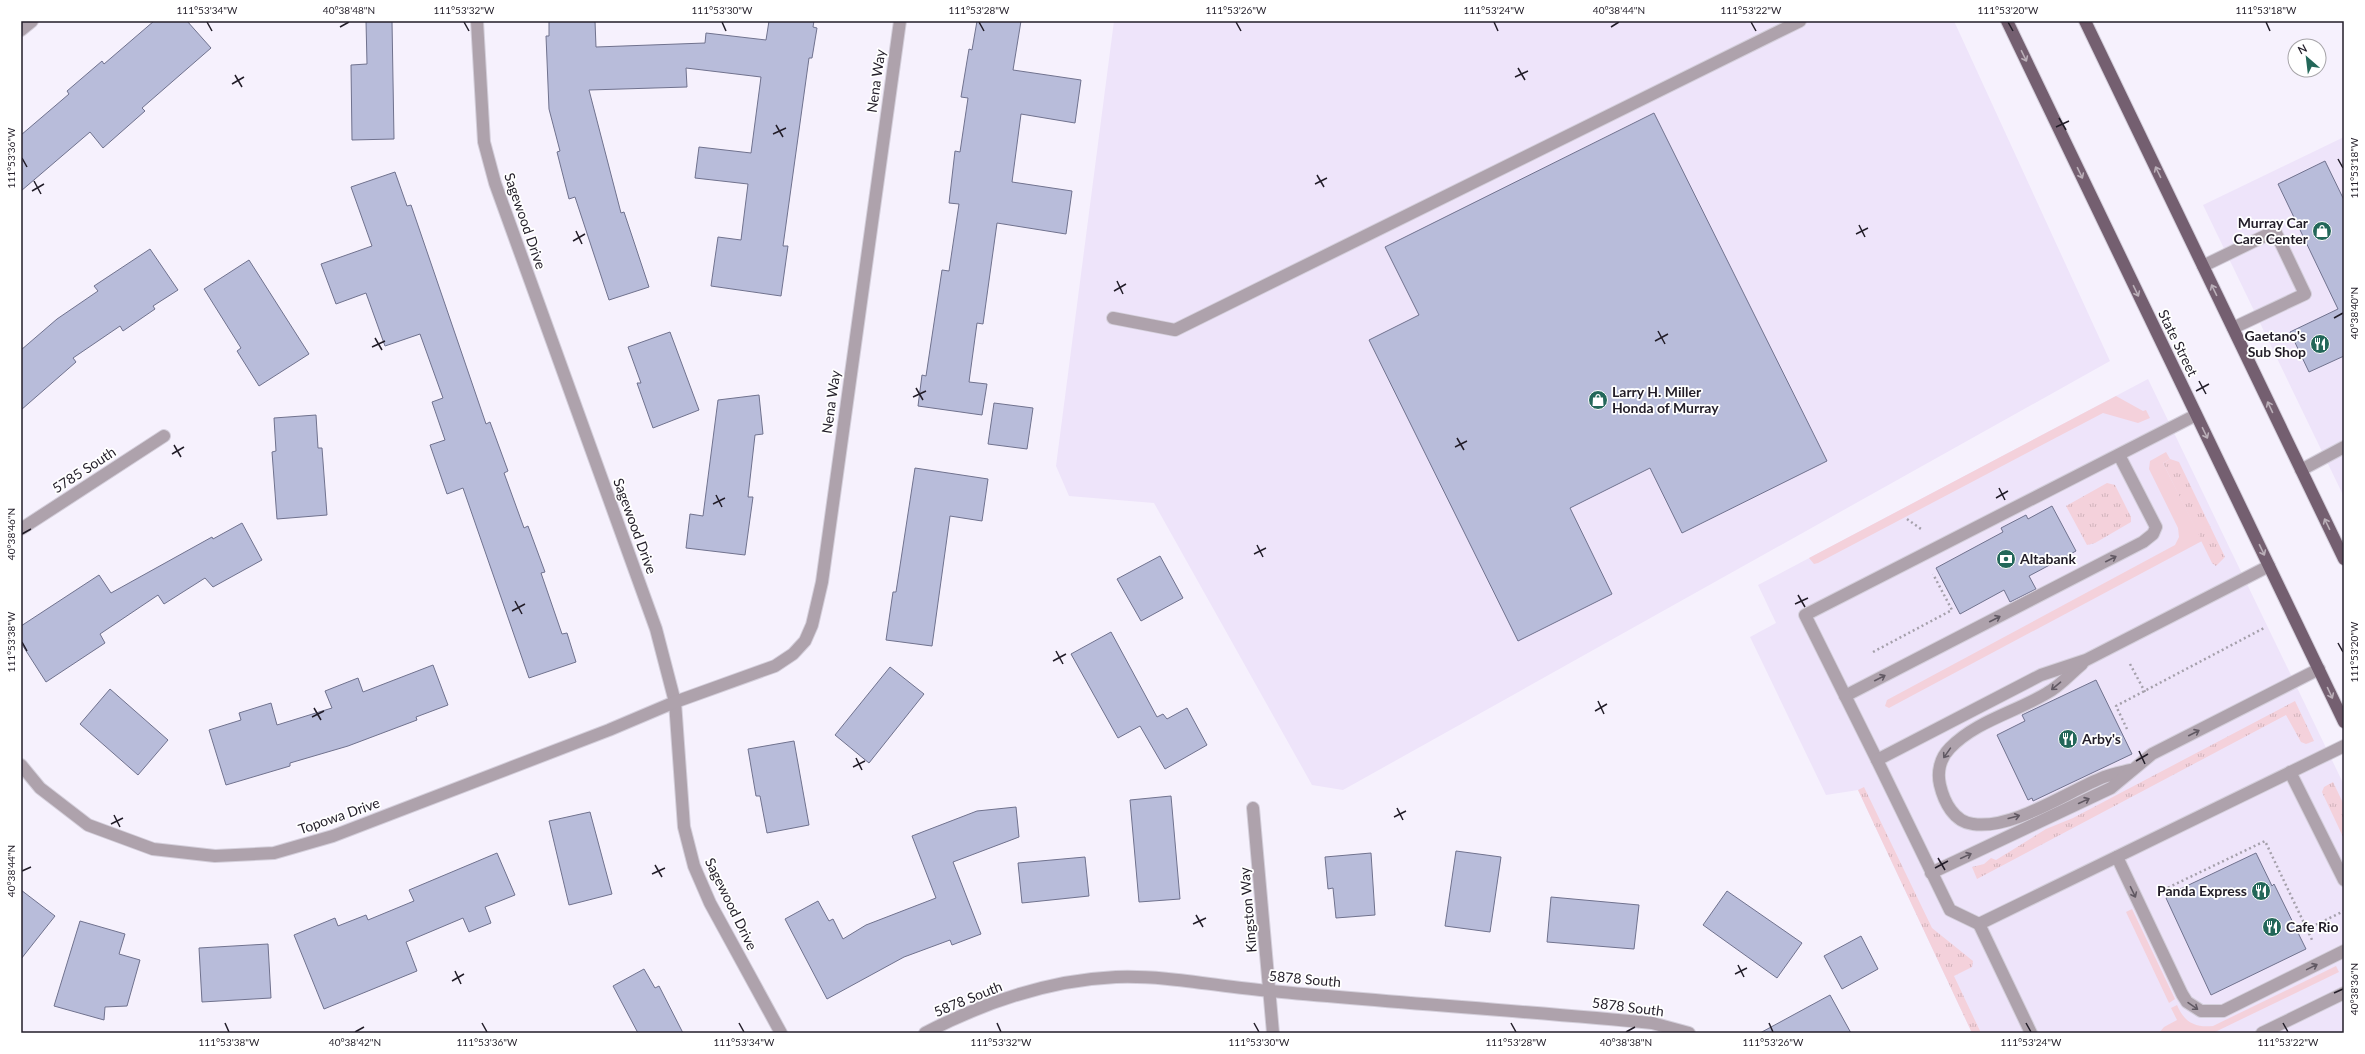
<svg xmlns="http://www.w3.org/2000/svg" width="2365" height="1054" font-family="Lato,sans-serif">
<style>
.built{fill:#eee4fa}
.grass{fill:url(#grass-tufts)}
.garden{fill:#f4d1db}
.building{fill:#b8bcda;stroke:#70728e}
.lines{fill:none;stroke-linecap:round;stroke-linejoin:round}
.lane-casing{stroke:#d4cfdb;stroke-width:14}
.street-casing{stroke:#d4cfdb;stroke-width:14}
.primary-casing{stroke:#d4cfdb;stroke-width:14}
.path{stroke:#a5a0ab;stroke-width:2.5;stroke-dasharray:2 3;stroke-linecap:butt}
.lane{stroke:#aea2ac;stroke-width:12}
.street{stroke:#aea2ac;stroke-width:12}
.primary{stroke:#745f70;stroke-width:12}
.oneway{stroke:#baafb8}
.oneway2{stroke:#615963}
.ticks{fill:none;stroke:#221d28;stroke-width:1.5}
.labels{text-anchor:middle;stroke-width:3.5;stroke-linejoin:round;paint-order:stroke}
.street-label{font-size:14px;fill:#221d28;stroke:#fff}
.poi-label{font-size:14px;font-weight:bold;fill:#221d28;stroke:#fff;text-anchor:start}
.neatline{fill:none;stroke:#221d28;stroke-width:1.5}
.ticks-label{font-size:10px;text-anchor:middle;fill:#221d28}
</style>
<defs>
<pattern id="grass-tufts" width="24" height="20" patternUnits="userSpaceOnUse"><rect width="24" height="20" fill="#f4d1db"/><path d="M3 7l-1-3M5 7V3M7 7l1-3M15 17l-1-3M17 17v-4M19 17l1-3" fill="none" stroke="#d1b3bc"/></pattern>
</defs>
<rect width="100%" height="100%" fill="#f6f1fd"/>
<g class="built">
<polygon points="1114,21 1954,21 2110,361 1343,790 1312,785 1154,503 1069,496 1056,466"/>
<polygon points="2344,137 2344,497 2203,205"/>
<polygon points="2148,379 2344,785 2344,1033 1972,1033 1858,790 1826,795 1750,637 1776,623 1758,585"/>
</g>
<g class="grass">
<polygon points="2170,459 2179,462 2225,557 2216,566 2212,563 2163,463"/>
<polygon points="2107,483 2115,485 2131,517 2131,522 2095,543 2087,545 2066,506"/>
<polygon points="2295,701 2314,741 2306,744 2301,742 2286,715 1977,879 1972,867 1984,864 1991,858 1996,860 2046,829 2073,818"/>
<polygon points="2333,782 2344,805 2344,839 2322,792 2324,787"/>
<polygon points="1864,787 1932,928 1973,961 1972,967 1954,976 1981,1033 1972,1033 1858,790"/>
</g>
<g class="garden">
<polygon points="2116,396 2143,411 2146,410 2150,418 2138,423 2103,413 1818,563 1814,564 1809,558"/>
<polygon points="2166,452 2170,459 2163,463 2202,541 1902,701 1889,708 1885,706 1887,700 2175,545 2179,537 2178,528 2149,469 2150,461"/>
<polygon points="2132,909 2175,999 2169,1003 2126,912"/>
<path d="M 2336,966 L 2339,972 L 2213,1033 L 2159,1033 L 2164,1027 L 2177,1020 L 2171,1008 L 2177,1005 C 2184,1022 2195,1028 2213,1026 Z"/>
</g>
<g class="building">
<polygon points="154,21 187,21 211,48 142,108 145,111 103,148 90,132 21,191 21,135 69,94 67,91 102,61 104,64"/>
<polygon points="366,21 392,21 394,139 352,140 351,65 367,64"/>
<polygon points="549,21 595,21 596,47 705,43 706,33 766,40 769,21 814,21 813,27 817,28 812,58 809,58 783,246 788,246 781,296 711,286 718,237 741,240 748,184 695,178 699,147 751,153 761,77 686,68 687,87 589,90 621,213 624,212 649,287 609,300 575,197 569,199 557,152 560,151 549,109 546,36 549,36"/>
<polygon points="977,21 1021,21 1013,70 1081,80 1075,123 1021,114 1012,182 1072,191 1066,234 997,223 983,324 977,323 969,382 987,384 982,415 918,406 922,375 926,376 942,270 949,271 959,204 949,203 955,151 960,152 968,98 961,97 969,49 972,50"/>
<polygon points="1654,113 1827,461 1682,533 1650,468 1570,508 1612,594 1518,641 1369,340 1419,315 1385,247"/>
<polygon points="2325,161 2344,200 2344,356 2309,372 2290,332 2338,309 2278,184"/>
<polygon points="395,172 407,206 411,205 486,424 490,422 508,471 504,473 524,528 528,526 545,572 541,573 562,634 567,633 576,662 529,678 463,488 447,494 430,445 445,440 432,402 443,398 420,334 385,346 366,293 336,304 321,264 372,246 351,187"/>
<polygon points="150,249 178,290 153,306 155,309 123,331 120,326 73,358 76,362 21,410 21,350 57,319 98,291 94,286"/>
<polygon points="249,260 309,354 259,386 237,351 241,348 204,289"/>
<polygon points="670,332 699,410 653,428 637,383 641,383 628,347"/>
<polygon points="759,395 763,434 755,435 748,497 753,497 745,555 686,548 690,514 703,516 718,400"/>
<polygon points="994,403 1033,408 1027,449 988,444"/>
<polygon points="316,415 318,448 322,448 327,515 277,519 272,452 276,451 274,418"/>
<polygon points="915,468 988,479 982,521 950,516 932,646 886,640 893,592 896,592"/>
<polygon points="2052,506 2076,551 2029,576 2036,589 2010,602 2004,590 1960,614 1936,568 2003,532 2001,528 2026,515 2028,519"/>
<polygon points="242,523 262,560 213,587 205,578 164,604 158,595 100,634 105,643 46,682 21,643 21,626 99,575 111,593 212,537 213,539"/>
<polygon points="1160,556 1183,598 1141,621 1117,579"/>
<polygon points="1111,632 1157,717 1163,714 1167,719 1187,708 1207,745 1165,769 1140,726 1118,738 1071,654"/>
<polygon points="433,665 448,705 416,717 417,720 348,746 290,763 290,766 226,785 209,730 241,720 239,713 271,703 277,725 332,708 325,691 358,678 363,692"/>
<polygon points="890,667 924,694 869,763 835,735"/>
<polygon points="2096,680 2132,754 2033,801 2032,798 2028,800 1997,735 2025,721 2022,715"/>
<polygon points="110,689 168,740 138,775 80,724"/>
<polygon points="794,741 809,825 767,833 760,796 756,796 748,749"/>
<polygon points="1171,796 1180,899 1139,902 1130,800"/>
<polygon points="1016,807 1019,837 953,862 981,934 952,945 950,940 904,957 827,999 785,919 818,901 829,921 833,919 843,939 866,925 936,898 912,836 977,811"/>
<polygon points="590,812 612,894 569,905 549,821"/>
<polygon points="1456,851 1501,857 1490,932 1445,926"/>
<polygon points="497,853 515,895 485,907 491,923 469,932 463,918 406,942 417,971 324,1009 294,935 335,918 338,926 366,915 368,920 414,901 409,890"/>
<polygon points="1371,853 1375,915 1336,918 1333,888 1328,889 1325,857"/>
<polygon points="2256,853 2272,886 2274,884 2306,949 2211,995 2166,898 2178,893 2176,891"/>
<polygon points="1085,857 1089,896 1022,903 1018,863"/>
<polygon points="21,890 55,916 21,959"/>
<polygon points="1727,891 1802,943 1777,978 1703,925"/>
<polygon points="1551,897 1639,905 1634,949 1547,942"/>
<polygon points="80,921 125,934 119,954 140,960 127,1006 105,1007 104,1020 54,1006"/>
<polygon points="1861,936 1878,969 1842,989 1824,956"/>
<polygon points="268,944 271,998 202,1002 199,948"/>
<polygon points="644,969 655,988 659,986 683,1033 638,1033 613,986"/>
<polygon points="1830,995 1851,1033 1760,1033"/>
</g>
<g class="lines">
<defs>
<g id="lane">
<polyline points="2203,266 2275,231 2305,294 2233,328"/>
<polyline points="1113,318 1175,330 1800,21"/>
<polyline points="2301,470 2344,447"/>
<path d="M 2082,664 C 2071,673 2060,686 2047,693 C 2016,712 1976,721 1950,748 C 1940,758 1937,772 1940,785 C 1944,802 1954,822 1973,824 C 2013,830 2068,791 2104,777 C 2112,774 2122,772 2130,770"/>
<polyline points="1845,696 2143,542 2153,534 2156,527 2119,455"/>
<polyline points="1877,760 1805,615 2196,415"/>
<polyline points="2290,772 2344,880"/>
<polyline points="2117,857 2182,994 2187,1002 2201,1011 2223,1011 2344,951"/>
<polyline points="1931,873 2111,788 2152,754 2319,669"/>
<polyline points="1979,924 1950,910 1877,760 2041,675 2086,660 2269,566"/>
<polyline points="2031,1033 1979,924 2344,746"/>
<polyline points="2262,1033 2344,993"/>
</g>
<g id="street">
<polyline points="477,21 484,142 495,183 656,629 675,702 684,827 694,866 710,903 781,1033"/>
<polyline points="21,30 32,21"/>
<polyline points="21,529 164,436"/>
<polyline points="21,765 40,788 88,825 153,849 215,856 274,853 333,836 609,730 675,702 775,666 793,654 805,641 812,625 822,582 900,21"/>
<polyline points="1253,808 1273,1033"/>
<path d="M 925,1033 C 983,1003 1050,980 1116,977 C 1168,975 1220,987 1271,991 C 1398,1003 1525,1011 1652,1023 L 1689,1033"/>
</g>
<g id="primary">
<polyline points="2007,21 2344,722"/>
<polyline points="2085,21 2344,559"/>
</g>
</defs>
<use href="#lane" class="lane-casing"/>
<use href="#street" class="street-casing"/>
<use href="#primary" class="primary-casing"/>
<g class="path">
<polyline points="1907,519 1921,529"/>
<polyline points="1873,652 1952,610 1933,574"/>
<polyline points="2130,664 2145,692"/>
<polyline points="2127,729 2116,706 2264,628"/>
<polyline points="2159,892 2265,841 2313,942"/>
<polyline points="2307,929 2344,911"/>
</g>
<use href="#lane" class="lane"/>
<use href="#street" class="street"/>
<use href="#primary" class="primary"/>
</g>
<defs><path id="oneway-shaft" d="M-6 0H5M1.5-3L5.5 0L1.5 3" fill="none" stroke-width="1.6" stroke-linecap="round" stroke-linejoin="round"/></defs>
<g class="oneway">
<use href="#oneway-shaft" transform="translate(2024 56) rotate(64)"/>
<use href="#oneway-shaft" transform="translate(2158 172) rotate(-116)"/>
<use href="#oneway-shaft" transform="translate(2080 173) rotate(64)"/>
<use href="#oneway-shaft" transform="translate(2214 290) rotate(-116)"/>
<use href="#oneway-shaft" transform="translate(2136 291) rotate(64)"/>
<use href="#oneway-shaft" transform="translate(2270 407) rotate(-115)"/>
<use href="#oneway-shaft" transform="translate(2205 433) rotate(64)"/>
<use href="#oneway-shaft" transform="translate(2327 524) rotate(-116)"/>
<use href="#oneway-shaft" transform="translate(2262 550) rotate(64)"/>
<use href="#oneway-shaft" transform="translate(2330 693) rotate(65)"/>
</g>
<g class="oneway2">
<use href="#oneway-shaft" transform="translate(2111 559) rotate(-27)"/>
<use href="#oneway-shaft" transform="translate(1995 619) rotate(-27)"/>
<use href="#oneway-shaft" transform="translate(1880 678) rotate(-27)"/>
<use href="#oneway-shaft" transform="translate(2056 686) rotate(140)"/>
<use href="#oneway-shaft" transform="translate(2194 733) rotate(-27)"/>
<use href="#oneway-shaft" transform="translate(1947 753) rotate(125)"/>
<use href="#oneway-shaft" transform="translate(2084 801) rotate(-25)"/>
<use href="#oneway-shaft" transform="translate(2014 817) rotate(-15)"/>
<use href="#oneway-shaft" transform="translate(1966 856) rotate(-25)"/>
<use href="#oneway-shaft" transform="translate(2133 892) rotate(64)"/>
<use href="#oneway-shaft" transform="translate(2312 967) rotate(-26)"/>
<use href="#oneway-shaft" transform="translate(2193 1006) rotate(35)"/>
</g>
<path class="ticks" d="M 207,22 L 212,31M 464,22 L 469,31M 722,22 L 726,31M 979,22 L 984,31M 1236,22 L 1241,31M 1494,22 L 1498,31M 1751,22 L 1756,31M 2008,22 L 2013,31M 2266,22 L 2270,31M 340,27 L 349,22M 1611,27 L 1619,22M 1518,68 L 1525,80M 235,75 L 242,87M 1515,77 L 1528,71M 232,84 L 244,77M 2059,118 L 2066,130M 776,125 L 783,137M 2056,127 L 2069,121M 773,134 L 786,128M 22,158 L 27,167M 2338,159 L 2343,168M 1317,175 L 1324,187M 34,181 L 41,194M 1315,184 L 1327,178M 32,191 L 44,184M 1859,225 L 1865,237M 576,231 L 582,244M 1856,234 L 1868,228M 573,241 L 585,234M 1117,281 L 1123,294M 1114,291 L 1126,284M 2334,318 L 2343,313M 1658,331 L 1665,344M 375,338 L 382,350M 1655,341 L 1668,334M 372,347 L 385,341M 2199,381 L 2206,394M 916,388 L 923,400M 2196,391 L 2209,384M 913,397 L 926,391M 1457,438 L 1464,450M 174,445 L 181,457M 1455,447 L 1467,441M 172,454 L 184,447M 1999,488 L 2005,500M 716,495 L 722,507M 1996,498 L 2008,491M 713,504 L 725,498M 22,534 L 31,529M 1257,545 L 1263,557M 1254,554 L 1266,548M 1798,595 L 1805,607M 515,601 L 522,614M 1795,604 L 1808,598M 512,611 L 525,604M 22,642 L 27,651M 2338,643 L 2343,652M 1056,651 L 1063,664M 1053,661 L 1066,654M 1598,701 L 1604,714M 314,708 L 321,720M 1595,711 L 1607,704M 312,717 L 324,711M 2139,751 L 2145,764M 856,758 L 862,770M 2136,761 L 2148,754M 853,767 L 865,761M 1397,808 L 1403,820M 114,815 L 120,827M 1394,817 L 1406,811M 111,824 L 123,818M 1938,858 L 1945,870M 655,865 L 662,877M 1935,868 L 1948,861M 22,871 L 31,867M 652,874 L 665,868M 1196,915 L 1203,927M 1193,924 L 1206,918M 1738,965 L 1744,977M 455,971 L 461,984M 1735,974 L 1747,968M 452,981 L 464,974M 2334,993 L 2343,989M 225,1023 L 229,1032M 482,1023 L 487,1032M 739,1023 L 744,1032M 997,1023 L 1001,1032M 1254,1023 L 1259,1032M 1511,1023 L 1516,1032M 1769,1023 L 1773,1032M 2026,1023 L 2031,1032M 2283,1023 L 2288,1032M 355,1032 L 364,1027M 1626,1032 L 1635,1027"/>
<defs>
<symbol id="shop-disc" viewBox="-11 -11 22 22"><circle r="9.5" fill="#236759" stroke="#fff"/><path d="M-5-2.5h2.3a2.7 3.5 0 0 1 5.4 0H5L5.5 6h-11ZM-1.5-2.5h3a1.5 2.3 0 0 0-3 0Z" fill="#fff"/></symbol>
<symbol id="restaurant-disc" viewBox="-11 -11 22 22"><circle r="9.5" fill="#236759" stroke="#fff"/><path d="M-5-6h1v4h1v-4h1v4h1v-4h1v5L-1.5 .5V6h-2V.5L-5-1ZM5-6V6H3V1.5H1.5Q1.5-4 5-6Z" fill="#fff"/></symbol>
<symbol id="bank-disc" viewBox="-11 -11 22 22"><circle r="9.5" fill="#236759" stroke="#fff"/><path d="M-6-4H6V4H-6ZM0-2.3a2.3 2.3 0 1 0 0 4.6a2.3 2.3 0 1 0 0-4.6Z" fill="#fff"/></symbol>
</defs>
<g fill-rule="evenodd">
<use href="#shop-disc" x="2311" y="220" width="22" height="22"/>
<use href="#restaurant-disc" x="2309" y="333" width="22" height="22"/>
<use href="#shop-disc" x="1587" y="389" width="22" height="22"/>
<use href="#bank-disc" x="1995" y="548" width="22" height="22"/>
<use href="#restaurant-disc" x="2057" y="728" width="22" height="22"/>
<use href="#restaurant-disc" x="2250" y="880" width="22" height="22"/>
<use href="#restaurant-disc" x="2261" y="916" width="22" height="22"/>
</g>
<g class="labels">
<g class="street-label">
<text transform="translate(876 81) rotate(-82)" y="5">Nena Way</text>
<text transform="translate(525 221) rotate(71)" y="5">Sagewood Drive</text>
<text transform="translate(2178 343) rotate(64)" y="5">State Street</text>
<text transform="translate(831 402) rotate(-82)" y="5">Nena Way</text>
<text transform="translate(84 470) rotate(-33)" y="5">5785 South</text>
<text transform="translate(635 526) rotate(70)" y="5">Sagewood Drive</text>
<text transform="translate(339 816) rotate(-19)" y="5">Topowa Drive</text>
<text transform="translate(731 904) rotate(64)" y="5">Sagewood Drive</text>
<text transform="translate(1248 910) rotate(-95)" y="5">Kingston Way</text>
<text transform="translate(1305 979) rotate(5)" y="5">5878 South</text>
<text transform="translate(968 999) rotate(-22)" y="5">5878 South</text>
<text transform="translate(1628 1007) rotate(7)" y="5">5878 South</text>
</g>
<g class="poi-label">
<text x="2308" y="228" text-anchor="end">Murray Car<tspan x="2308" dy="16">Care Center</tspan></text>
<text x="2306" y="341" text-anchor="end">Gaetano's<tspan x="2306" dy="16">Sub Shop</tspan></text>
<text x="1612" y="397">Larry H. Miller<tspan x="1612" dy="16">Honda of Murray</tspan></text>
<text x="2020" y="564">Altabank</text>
<text x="2082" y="744">Arby's</text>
<text x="2247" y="896" text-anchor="end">Panda Express</text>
<text x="2286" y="932">Cafe Rio</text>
</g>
</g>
<rect width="2365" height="1054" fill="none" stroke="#ffffff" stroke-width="44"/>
<g transform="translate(2307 58) rotate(332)"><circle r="19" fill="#ffffff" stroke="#a7a5a9"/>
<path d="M0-3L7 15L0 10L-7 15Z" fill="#236759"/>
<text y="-6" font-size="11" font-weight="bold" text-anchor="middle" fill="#221d28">N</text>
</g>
<rect x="22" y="22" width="2321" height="1010" class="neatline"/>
<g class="ticks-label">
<text x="207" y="14">111°53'34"W</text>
<text x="349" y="14">40°38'48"N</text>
<text x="464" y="14">111°53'32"W</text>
<text x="722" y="14">111°53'30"W</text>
<text x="979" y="14">111°53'28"W</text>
<text x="1236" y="14">111°53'26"W</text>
<text x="1494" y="14">111°53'24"W</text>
<text x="1619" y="14">40°38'44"N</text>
<text x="1751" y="14">111°53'22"W</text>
<text x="2008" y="14">111°53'20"W</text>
<text x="2266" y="14">111°53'18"W</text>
<text transform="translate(11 158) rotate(-90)" y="4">111°53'36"W</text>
<text transform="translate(2354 168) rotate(-90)" y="4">111°53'18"W</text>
<text transform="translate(2354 313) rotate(-90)" y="4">40°38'40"N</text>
<text transform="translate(11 534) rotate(-90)" y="4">40°38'46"N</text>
<text transform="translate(11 642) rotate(-90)" y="4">111°53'38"W</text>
<text transform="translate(2354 652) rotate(-90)" y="4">111°53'20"W</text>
<text transform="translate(11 871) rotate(-90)" y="4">40°38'44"N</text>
<text transform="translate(2354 989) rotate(-90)" y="4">40°38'36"N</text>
<text x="229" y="1046">111°53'38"W</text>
<text x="355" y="1046">40°38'42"N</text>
<text x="487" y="1046">111°53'36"W</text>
<text x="744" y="1046">111°53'34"W</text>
<text x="1001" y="1046">111°53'32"W</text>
<text x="1259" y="1046">111°53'30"W</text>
<text x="1516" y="1046">111°53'28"W</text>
<text x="1626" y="1046">40°38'38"N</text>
<text x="1773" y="1046">111°53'26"W</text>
<text x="2031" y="1046">111°53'24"W</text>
<text x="2288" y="1046">111°53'22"W</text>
</g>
</svg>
